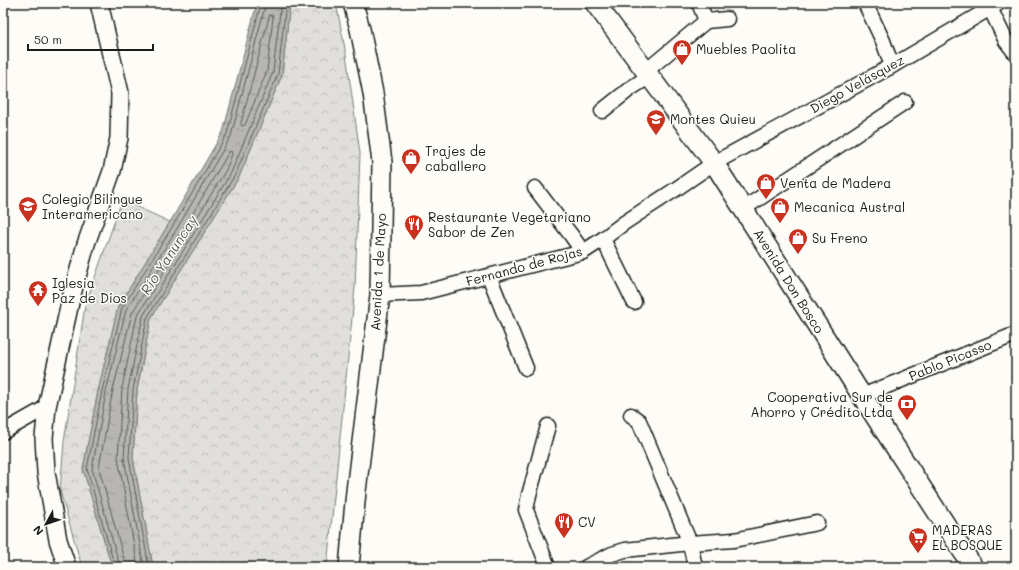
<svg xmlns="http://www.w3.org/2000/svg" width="1019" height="570" font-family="Mali,sans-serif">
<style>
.forest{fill:url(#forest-crowns);stroke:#7e7e7c}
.water{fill:url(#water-ripples);stroke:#797876}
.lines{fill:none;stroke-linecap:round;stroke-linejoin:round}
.shore{stroke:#5a5a58;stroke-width:1}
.minor-casing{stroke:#1c1c1c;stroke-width:17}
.tertiary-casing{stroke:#1c1c1c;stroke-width:20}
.secondary-casing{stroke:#1c1c1c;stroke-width:22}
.minor{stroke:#fdfcf7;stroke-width:14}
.tertiary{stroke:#fdfcf7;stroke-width:17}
.secondary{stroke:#fdfcf7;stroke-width:19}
.labels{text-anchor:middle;stroke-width:3;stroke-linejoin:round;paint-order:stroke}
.poi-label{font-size:13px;fill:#1c1c1c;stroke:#fdfcf7;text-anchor:start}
.street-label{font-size:13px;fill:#1c1c1c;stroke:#fdfcf7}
.water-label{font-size:14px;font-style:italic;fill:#5a5a58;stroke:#fdfcf7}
</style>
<defs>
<pattern id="forest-crowns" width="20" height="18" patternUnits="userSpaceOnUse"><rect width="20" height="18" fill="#e0dfdb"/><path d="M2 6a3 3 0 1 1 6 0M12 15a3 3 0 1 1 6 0" fill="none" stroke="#c0bfbb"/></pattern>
<pattern id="water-ripples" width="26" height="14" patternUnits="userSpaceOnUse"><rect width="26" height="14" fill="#b7b6b2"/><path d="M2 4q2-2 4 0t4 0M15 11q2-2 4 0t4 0" fill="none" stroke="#9d9c98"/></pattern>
</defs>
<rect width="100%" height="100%" fill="#fdfcf7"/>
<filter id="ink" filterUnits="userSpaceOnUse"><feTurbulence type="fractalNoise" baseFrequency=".025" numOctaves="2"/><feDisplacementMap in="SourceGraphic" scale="8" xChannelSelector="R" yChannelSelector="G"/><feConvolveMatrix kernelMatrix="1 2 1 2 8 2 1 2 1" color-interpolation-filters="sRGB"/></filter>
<g filter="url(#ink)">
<g class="forest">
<polygon points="290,3 336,3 346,54 360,153 355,288 327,567 153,567 133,458 137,390 151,318 239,177 282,75"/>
<polygon points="122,200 170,222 118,307 98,391 83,469 112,567 82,567 60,491 64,442 85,306"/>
</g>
<polygon class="water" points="257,3 290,3 282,75 239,177 151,318 137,390 133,458 153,567 112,567 83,469 98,391 118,307 170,222 223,132"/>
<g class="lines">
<g class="shore">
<polygon points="270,15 272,15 273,17 267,71 245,125 242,126 241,124"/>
<polyline points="115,567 87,469 102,391 122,308 174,224 227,134 261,3"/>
<polyline points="120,567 92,469 106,392 126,310 178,227 231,136 266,3"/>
<polyline points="126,567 99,468 112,394 132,313 183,230 229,152 231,151 232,154 226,170 137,316 122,388 118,458 138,567"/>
<polyline points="144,567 124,458 128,389 143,316 231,173 273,72 281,3"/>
<polyline points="149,567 129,458 133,390 147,318 235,175 278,74 286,3"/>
</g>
<defs>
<g id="minor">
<polyline points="865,3 883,41 892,66"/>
<polyline points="990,8 1006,41 1016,54"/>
<polyline points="706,21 727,19"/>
<polyline points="646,71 706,21 699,3"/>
<polyline points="602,111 631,88 650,76"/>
<polyline points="535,188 571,235 583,252"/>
<polyline points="743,209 905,102"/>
<polyline points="603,239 634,302"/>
<polyline points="489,276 526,368"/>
<polyline points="380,295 421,293 583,252 603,239 624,223 676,189 714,163 892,66 999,3"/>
<polyline points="862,396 1016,334"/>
<polyline points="631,415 639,421 690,543 695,567"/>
<polyline points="3,432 47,407"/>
<polyline points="548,567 526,510 529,495 548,426"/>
<polyline points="586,567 612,554 625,550 690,543 734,540 817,523"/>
</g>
<polyline id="tertiary" points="67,567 58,540 46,472 44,438 47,407 71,298 86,244 112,171 119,138 120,93 99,3"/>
<g id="secondary">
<polyline points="595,3 714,163 862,396 973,567"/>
<polyline points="349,567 356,491 380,295 382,162 373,93 360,29 353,3"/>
</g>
</defs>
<use href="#minor" class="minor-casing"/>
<use href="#tertiary" class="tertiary-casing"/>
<use href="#secondary" class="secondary-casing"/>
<use href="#minor" class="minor"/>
<use href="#tertiary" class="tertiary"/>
<use href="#secondary" class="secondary"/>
</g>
</g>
<defs>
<symbol id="shop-pin" viewBox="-11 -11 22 30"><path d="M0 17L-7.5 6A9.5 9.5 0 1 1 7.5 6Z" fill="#c8321e" stroke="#fdfcf7"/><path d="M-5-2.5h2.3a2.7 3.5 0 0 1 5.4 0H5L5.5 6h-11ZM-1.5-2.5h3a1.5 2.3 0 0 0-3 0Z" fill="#fff"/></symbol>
<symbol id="school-pin" viewBox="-11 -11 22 30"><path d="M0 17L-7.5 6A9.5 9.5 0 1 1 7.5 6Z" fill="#c8321e" stroke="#fdfcf7"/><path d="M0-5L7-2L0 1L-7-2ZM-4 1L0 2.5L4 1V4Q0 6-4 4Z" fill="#fff"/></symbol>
<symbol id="restaurant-pin" viewBox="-11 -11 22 30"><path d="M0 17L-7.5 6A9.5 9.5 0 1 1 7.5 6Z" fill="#c8321e" stroke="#fdfcf7"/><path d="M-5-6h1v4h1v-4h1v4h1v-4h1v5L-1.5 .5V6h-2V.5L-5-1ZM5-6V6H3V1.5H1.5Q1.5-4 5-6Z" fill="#fff"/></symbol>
<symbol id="temple-pin" viewBox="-11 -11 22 30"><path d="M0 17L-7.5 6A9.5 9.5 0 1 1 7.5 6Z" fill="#c8321e" stroke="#fdfcf7"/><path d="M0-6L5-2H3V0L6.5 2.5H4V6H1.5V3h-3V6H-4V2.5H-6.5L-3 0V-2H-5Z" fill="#fff"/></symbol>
<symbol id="bank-pin" viewBox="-11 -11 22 30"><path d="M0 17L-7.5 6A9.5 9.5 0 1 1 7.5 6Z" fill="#c8321e" stroke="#fdfcf7"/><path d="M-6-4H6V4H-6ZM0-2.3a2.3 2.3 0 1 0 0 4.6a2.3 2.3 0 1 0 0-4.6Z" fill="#fff"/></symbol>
<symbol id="supermarket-pin" viewBox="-11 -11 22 30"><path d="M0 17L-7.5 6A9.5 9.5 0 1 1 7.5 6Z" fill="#c8321e" stroke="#fdfcf7"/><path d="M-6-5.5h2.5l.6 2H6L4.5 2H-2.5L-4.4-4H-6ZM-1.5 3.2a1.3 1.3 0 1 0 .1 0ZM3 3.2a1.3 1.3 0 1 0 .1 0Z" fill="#fff"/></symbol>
</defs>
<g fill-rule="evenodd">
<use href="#shop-pin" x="671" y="38" width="22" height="30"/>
<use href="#school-pin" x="645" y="108" width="22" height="30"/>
<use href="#shop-pin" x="400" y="147" width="22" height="30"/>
<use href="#shop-pin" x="755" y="172" width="22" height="30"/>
<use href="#school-pin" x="17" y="195" width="22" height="30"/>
<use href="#shop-pin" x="769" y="196" width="22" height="30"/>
<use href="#restaurant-pin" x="403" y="213" width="22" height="30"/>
<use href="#shop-pin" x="787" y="227" width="22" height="30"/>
<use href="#temple-pin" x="27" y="279" width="22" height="30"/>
<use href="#bank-pin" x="896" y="393" width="22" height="30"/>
<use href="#restaurant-pin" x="553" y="511" width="22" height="30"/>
<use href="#supermarket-pin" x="907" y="526" width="22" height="30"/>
</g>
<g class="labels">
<g class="poi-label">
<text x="696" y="54">Muebles Paolita</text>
<text x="670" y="124">Montes Quieu</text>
<text x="425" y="156">Trajes de<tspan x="425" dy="15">caballero</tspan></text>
<text x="780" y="188">Venta de Madera</text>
<text x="42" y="204">Colegio Bilingue<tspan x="42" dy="15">Interamericano</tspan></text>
<text x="794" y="212">Mecanica Austral</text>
<text x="428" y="222">Restaurante Vegetariano<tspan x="428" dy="15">Sabor de Zen</tspan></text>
<text x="812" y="243">Su Freno</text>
<text x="52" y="288">Iglesia<tspan x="52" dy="15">Paz de Dios</tspan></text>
<text x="893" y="402" text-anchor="end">Cooperativa Sur de<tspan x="893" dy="15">Ahorro y Crédito Ltda</tspan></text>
<text x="578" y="527">CV</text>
<text x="932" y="535">MADERAS<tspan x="932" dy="15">EL BOSQUE</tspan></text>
</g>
<g class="street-label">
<text transform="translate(857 84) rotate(-29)" y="5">Diego Velásquez</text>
<text transform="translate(524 266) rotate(-15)" y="5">Fernando de Rojas</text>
<text transform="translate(378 272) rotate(-87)" y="5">Avenida 1 de Mayo</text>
<text transform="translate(789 281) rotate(58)" y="5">Avenida Don Bosco</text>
<text transform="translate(950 360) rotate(-22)" y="5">Pablo Picasso</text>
</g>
<g class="water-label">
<text transform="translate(169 255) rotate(-57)" y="5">Río Yanuncay</text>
</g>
</g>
<rect width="1019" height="570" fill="none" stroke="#fdfcf7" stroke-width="16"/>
<rect x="8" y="8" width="1003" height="554" fill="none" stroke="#1c1c1c" stroke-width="1.5" filter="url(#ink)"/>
<g transform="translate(46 524) rotate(230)" stroke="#fdfcf7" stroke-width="3" paint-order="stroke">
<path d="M0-3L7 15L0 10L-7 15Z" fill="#1c1c1c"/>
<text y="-6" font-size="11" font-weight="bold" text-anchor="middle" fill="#1c1c1c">N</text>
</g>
<path d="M28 44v6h125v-6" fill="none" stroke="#1c1c1c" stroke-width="2"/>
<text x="34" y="44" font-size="12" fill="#1c1c1c" stroke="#fdfcf7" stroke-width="3" paint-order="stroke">50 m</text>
</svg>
